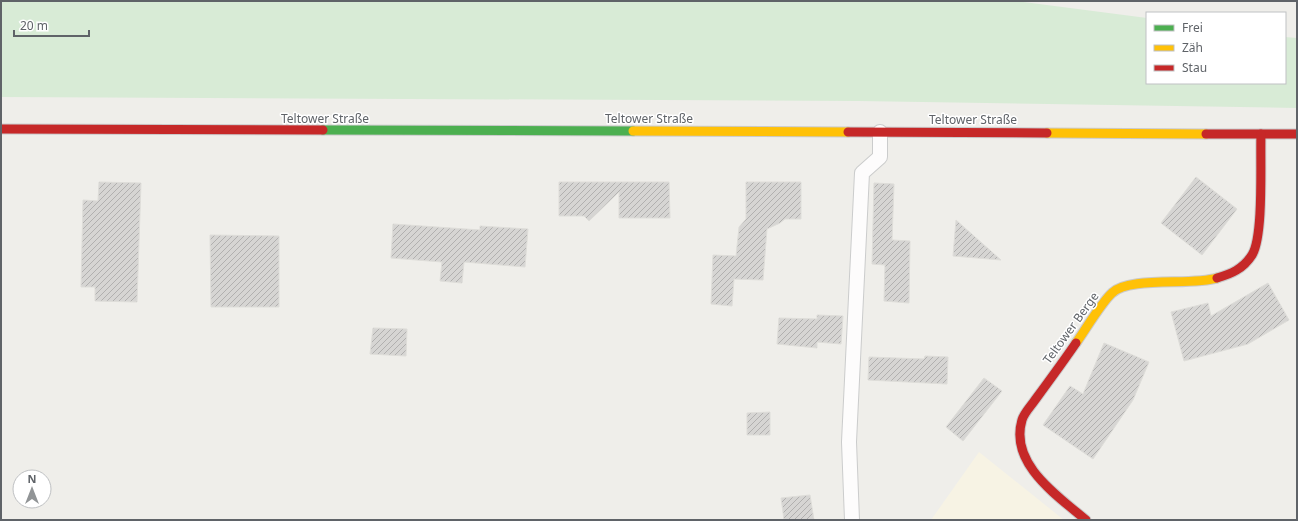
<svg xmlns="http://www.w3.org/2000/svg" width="1298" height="521" font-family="'Noto Sans',sans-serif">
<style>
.commercial{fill:#f7f3e4}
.grass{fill:#d8ebd6}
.building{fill:url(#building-hatch);stroke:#deddd9}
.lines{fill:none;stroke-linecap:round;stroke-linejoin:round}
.lane-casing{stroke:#cbcccc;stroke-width:16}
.fast-casing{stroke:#cacacb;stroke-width:11}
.slow-casing{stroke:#cacacb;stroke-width:11}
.jam-casing{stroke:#cacacb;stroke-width:11}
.lane{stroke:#fdfcfc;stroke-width:14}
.fast{stroke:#4caf50;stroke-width:9}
.slow{stroke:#ffc107;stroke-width:9}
.jam{stroke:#c62828;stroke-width:9}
.labels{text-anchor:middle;stroke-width:3;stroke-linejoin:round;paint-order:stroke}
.street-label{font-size:12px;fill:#5f6368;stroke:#fff}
</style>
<defs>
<pattern id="building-hatch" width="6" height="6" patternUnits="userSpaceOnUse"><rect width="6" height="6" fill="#d6d5d3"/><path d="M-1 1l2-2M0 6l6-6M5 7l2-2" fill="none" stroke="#b1b0af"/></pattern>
</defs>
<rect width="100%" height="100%" fill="#efeeea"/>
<polygon class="commercial" points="979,452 1064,520 931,520"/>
<polygon class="grass" points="1,1 1016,1 1147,18 1147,83 1285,83 1285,37 1297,38 1297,108 858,101 1,97"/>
<g class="building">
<polygon points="1196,177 1237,209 1202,255 1161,223"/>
<polygon points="99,182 141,183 137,302 95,301 95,287 81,287 83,200 98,201"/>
<polygon points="559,182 669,182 670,218 619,218 619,192 589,221 584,216 559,216"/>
<polygon points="746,182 801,182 801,219 785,219 780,223 767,229 763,280 734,279 732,306 711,304 713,255 736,256 739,227 746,219"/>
<polygon points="874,183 894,184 892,240 910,241 909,303 884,301 885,265 872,264"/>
<polygon points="956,220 1001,260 953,256"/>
<polygon points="393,224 480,230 480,226 528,229 525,267 464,262 462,283 440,281 442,262 391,258"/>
<polygon points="210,235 279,236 279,307 211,307"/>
<polygon points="1268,283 1289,320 1248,344 1184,361 1171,312 1208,303 1211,316"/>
<polygon points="817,315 843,316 841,344 817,342 817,348 777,344 779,318 817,319"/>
<polygon points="373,328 407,329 406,356 370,354"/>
<polygon points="1104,343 1149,362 1133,400 1093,459 1043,425 1070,386 1083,394"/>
<polygon points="925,356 948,357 947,384 868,380 869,357 924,359"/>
<polygon points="984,378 1002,391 963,441 946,427"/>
<polygon points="770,412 770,435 747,435 747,413"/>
<polygon points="810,495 814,520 784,520 781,498"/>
</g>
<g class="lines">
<defs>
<polyline id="lane" points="852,520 849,442 862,173 880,157 880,132"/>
<polyline id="fast" points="323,130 633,131"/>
<g id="slow">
<polyline points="633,131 848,132"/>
<polyline points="1047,133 1206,134"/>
<path d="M 1076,343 C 1086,329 1101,303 1112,293 C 1129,276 1192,286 1217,278"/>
</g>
<g id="jam">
<polyline points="1,129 323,130"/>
<polyline points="848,132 1047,133"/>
<polyline points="1206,134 1297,134"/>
<path d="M 1217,278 C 1231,274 1243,269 1252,255 C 1264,236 1260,160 1261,134"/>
<path d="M 1076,343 C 1063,362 1049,381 1035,400 C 1031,406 1024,413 1022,420 C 1009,464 1058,496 1086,520"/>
</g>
</defs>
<use href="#lane" class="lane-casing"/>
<use href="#fast" class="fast-casing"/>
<use href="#slow" class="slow-casing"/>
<use href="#jam" class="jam-casing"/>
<use href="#lane" class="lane"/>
<use href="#fast" class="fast"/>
<use href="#slow" class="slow"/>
<use href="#jam" class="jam"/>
</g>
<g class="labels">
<g class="street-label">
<text x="325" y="123">Teltower Straße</text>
<text x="649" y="123">Teltower Straße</text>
<text x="973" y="124">Teltower Straße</text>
<text transform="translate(1071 328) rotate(-54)" y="4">Teltower Berge</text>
</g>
</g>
<rect width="1298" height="521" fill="none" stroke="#5f6368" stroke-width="4"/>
<rect x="1146" y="12" width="140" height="72" fill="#ffffff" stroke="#bfc1c3"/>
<rect x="1154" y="25" width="20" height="6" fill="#4caf50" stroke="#bfc1c3"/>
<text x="1182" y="32" font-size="12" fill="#5f6368">Frei</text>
<rect x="1154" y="45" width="20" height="6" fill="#ffc107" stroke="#bfc1c3"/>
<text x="1182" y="52" font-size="12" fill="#5f6368">Zäh</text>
<rect x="1154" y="65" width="20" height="6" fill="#c62828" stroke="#bfc1c3"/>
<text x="1182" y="72" font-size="12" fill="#5f6368">Stau</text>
<g transform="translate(32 489)"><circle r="19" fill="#ffffff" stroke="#bfc1c3"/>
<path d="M0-3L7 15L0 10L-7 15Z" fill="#919496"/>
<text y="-6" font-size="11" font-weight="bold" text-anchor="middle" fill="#5f6368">N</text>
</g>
<path d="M14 30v6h75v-6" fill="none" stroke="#5f6368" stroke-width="2"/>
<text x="20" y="30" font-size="12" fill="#5f6368" stroke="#ffffff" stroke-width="3" paint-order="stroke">20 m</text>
</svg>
